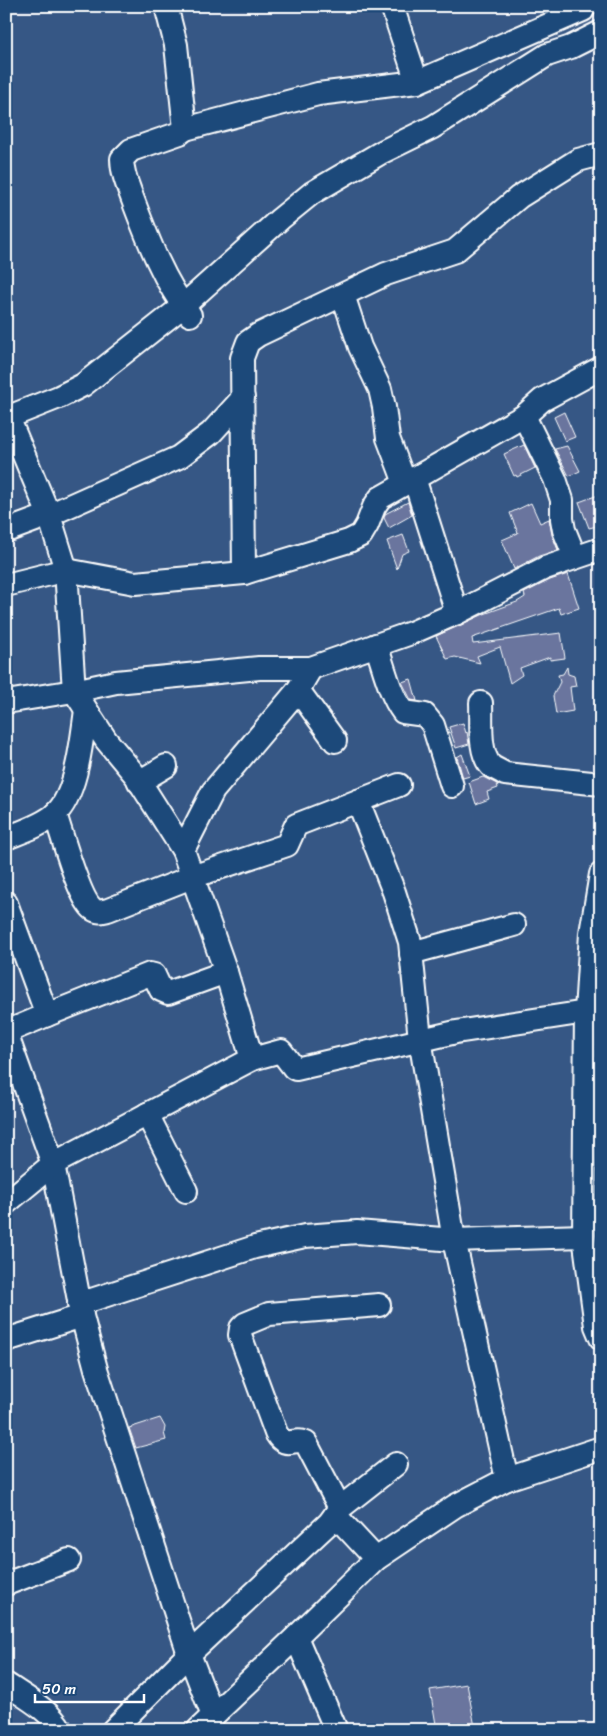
<svg xmlns="http://www.w3.org/2000/svg" width="607" height="1736" font-family="Sriracha,sans-serif">
<style>
.building{fill:#6a749e;stroke:#fff}
.lines{fill:none;stroke-linecap:round;stroke-linejoin:round}
.minor-casing{stroke:#fff;stroke-width:26}
.minor{stroke:#1f4a7a;stroke-width:22}
</style>
<rect width="100%" height="100%" fill="#365785"/>
<filter id="ink" filterUnits="userSpaceOnUse"><feTurbulence type="fractalNoise" baseFrequency=".02" numOctaves="2"/><feDisplacementMap in="SourceGraphic" scale="10" xChannelSelector="R" yChannelSelector="G"/><feConvolveMatrix kernelMatrix="1 2 1 2 8 2 1 2 1" color-interpolation-filters="sRGB"/></filter>
<g filter="url(#ink)">
<g class="building">
<polygon points="564,412 575,437 565,441 554,417"/>
<polygon points="524,445 535,468 517,477 516,475 514,476 504,454"/>
<polygon points="567,446 580,471 569,476 555,449"/>
<polygon points="601,494 601,525 589,528 579,502"/>
<polygon points="408,502 412,515 389,528 384,518 385,514"/>
<polygon points="531,503 540,523 549,519 552,535 558,550 539,556 514,569 502,540 518,533 510,513"/>
<polygon points="403,535 409,551 402,554 397,569 387,541"/>
<polygon points="568,574 579,608 561,614 559,608 472,638 473,644 561,633 565,658 550,660 550,657 520,668 522,675 510,683 500,647 477,656 480,663 455,657 447,659 436,636 484,614 517,602 525,597 524,593 550,580"/>
<polygon points="567,667 568,674 574,676 576,686 570,687 573,711 556,714 553,696 560,682 558,675 563,674"/>
<polygon points="411,679 417,701 411,700 402,682"/>
<polygon points="463,723 466,733 467,732 469,744 456,748 449,727"/>
<polygon points="462,754 470,776 463,778 457,757"/>
<polygon points="483,777 497,784 498,788 487,792 489,799 476,804 469,782"/>
<polygon points="160,1418 165,1427 164,1433 166,1440 136,1448 129,1428"/>
<polygon points="467,1684 475,1727 459,1730 437,1730 430,1690"/>
</g>
<g class="lines">
<defs>
<g id="minor">
<path d="M 166,6 L 176,45 L 185,129 L 180,133 L 131,150 L 122,159 C 122,173 128,186 133,200 C 148,240 164,282 190,315"/>
<polyline points="392,6 417,82"/>
<polyline points="185,129 318,94 417,82 583,10"/>
<polyline points="343,295 360,347 380,389 384,407 388,438 405,483"/>
<polyline points="524,416 555,479 562,500 562,519 564,530 575,557"/>
<polyline points="6,418 59,397 83,385 183,306 280,219 312,193 382,152 433,127 547,55 571,47 601,32"/>
<polyline points="7,418 13,429 49,515 66,570 74,691 106,740 136,776 183,850 226,972 252,1059"/>
<polyline points="414,478 457,613"/>
<polyline points="6,531 49,515 179,457 211,433 243,398"/>
<polyline points="244,573 242,358 248,342 258,335 386,274 455,251 519,197 578,160 601,154"/>
<polyline points="6,585 66,570 135,583 244,573 349,541 361,535 367,525 374,507 380,498 524,416 542,400 601,368"/>
<path d="M 376,645 C 384,667 389,693 403,712 L 425,715 L 433,725 L 452,786"/>
<polyline points="298,690 335,741"/>
<polyline points="6,702 74,691 116,682 259,668 311,668 411,633 457,613 545,568 601,549"/>
<path d="M 481,703 C 482,721 478,752 491,766 C 495,769 501,771 505,774 L 601,784"/>
<polyline points="139,782 166,766"/>
<polyline points="358,801 394,892 410,942 420,1039 454,1240 507,1479"/>
<path d="M 55,814 C 62,834 79,899 93,909 C 98,913 103,911 108,910 L 192,877 L 287,845 L 296,825 L 399,785"/>
<path d="M 6,838 C 21,832 43,825 55,814 C 77,795 82,738 86,710"/>
<polyline points="183,850 213,791 298,690 311,668"/>
<polyline points="601,874 591,933 586,1012 584,1236 596,1326 601,1338"/>
<polyline points="6,903 47,1015 6,1032"/>
<polyline points="411,953 514,925"/>
<polyline points="47,1015 150,974 154,975 161,990 168,993 226,972"/>
<polyline points="6,1033 53,1164 82,1316 96,1369 189,1654 213,1716"/>
<polyline points="147,1114 186,1191"/>
<polyline points="6,1203 53,1164 252,1059 281,1051 294,1068 296,1069 456,1032 586,1012"/>
<polyline points="79,1304 255,1247 305,1236 357,1232 454,1240 584,1236"/>
<polyline points="6,1340 82,1316"/>
<path d="M 340,1508 L 306,1443 C 293,1436 287,1451 276,1433 L 240,1335 L 241,1328 L 245,1324 L 269,1314 L 379,1305"/>
<polyline points="335,1515 340,1508 396,1464"/>
<polyline points="6,1584 69,1560"/>
<polyline points="296,1637 336,1730"/>
<path d="M 6,1684 C 25,1697 50,1710 61,1730"/>
<polyline points="113,1730 189,1654 329,1523 335,1515 376,1559"/>
<polyline points="198,1730 296,1637 376,1559 455,1506 507,1479 601,1448"/>
</g>
</defs>
<use href="#minor" class="minor-casing"/>
<use href="#minor" class="minor"/>
</g>
</g>
<rect width="607" height="1736" fill="none" stroke="#1f4a7a" stroke-width="25"/>
<rect x="12" y="12" width="582" height="1711" fill="none" stroke="#fff" stroke-width="2" filter="url(#ink)"/>
<path d="M35 1694v8h109v-8" fill="none" stroke="#ffffff" stroke-width="2.5"/>
<text x="42" y="1694" font-size="15" fill="#ffffff" stroke="#1f4a7a" stroke-width="4" paint-order="stroke">50 m</text>
</svg>
